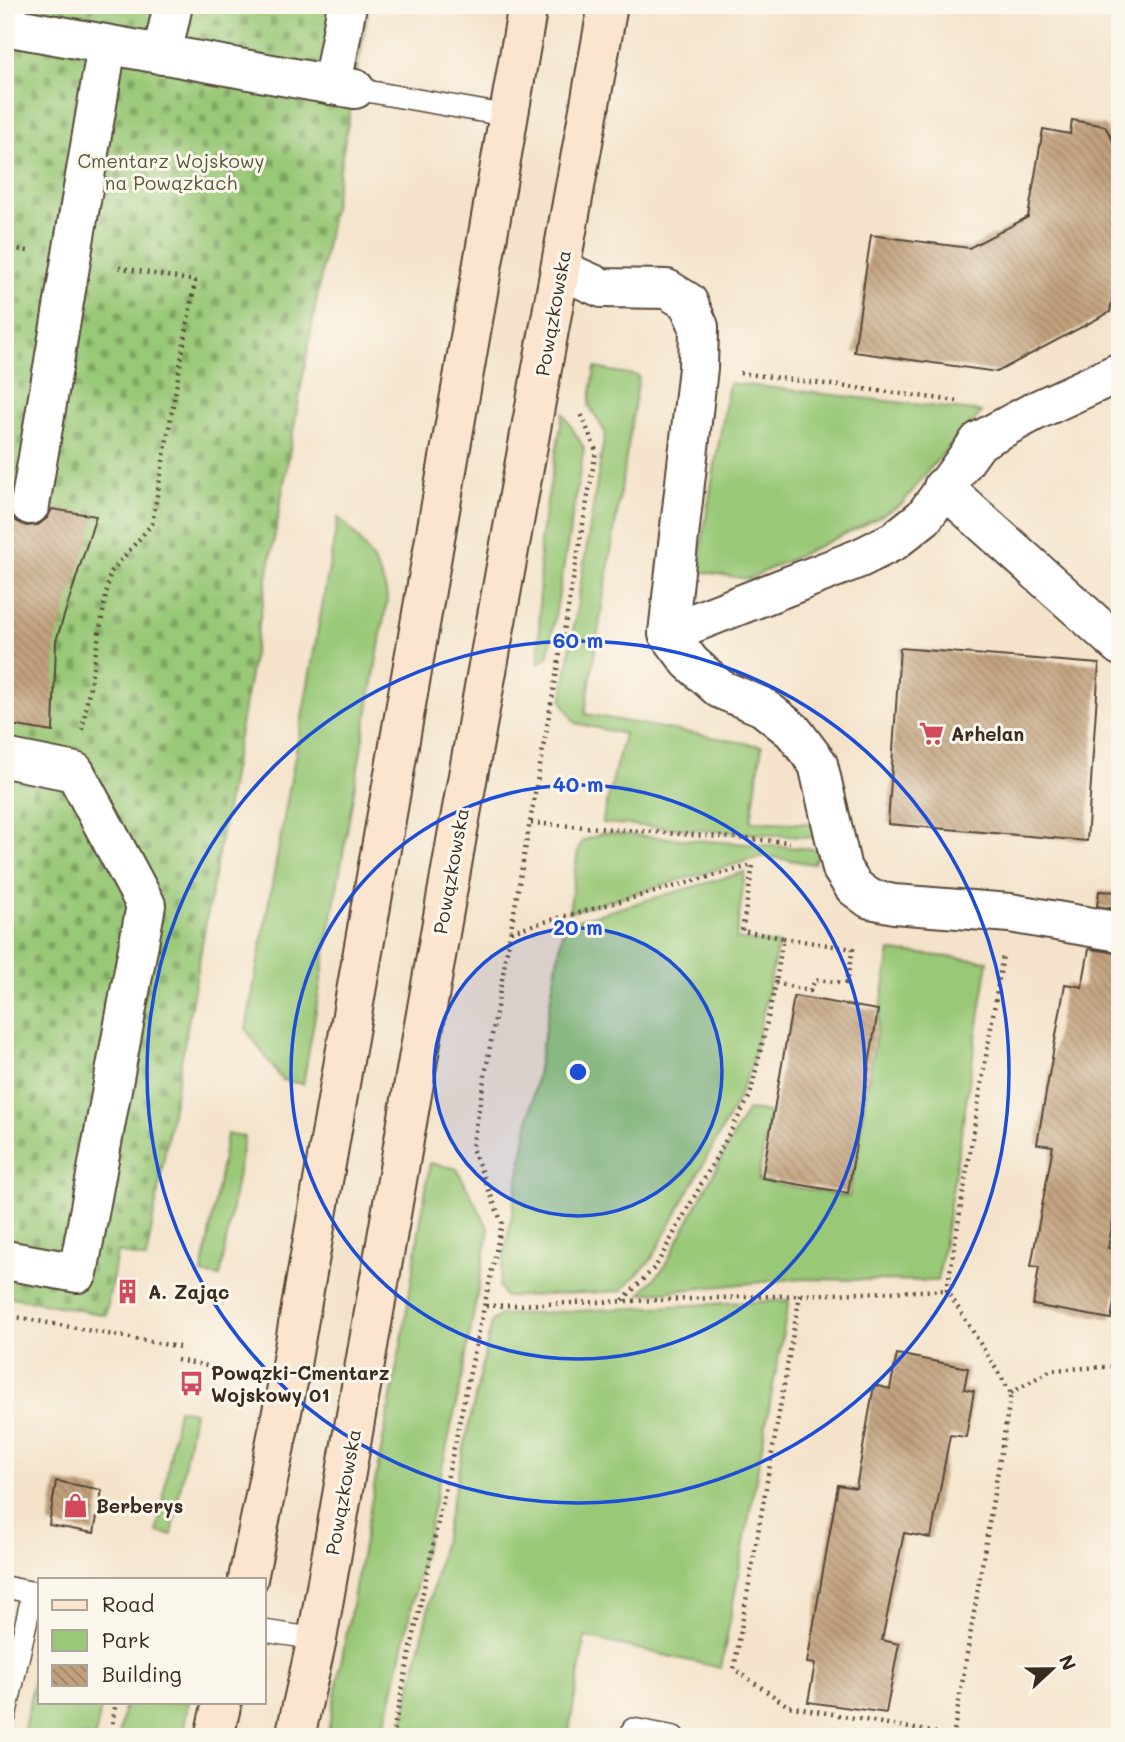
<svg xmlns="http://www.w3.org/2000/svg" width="1125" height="1742" font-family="Mali,sans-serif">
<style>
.green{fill:#99c877;stroke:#6a794a;stroke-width:2}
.cemetery{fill:url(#cemetery-stones);stroke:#6a794a;stroke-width:2}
.building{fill:url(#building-back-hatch)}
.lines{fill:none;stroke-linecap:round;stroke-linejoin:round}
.lane-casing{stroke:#574638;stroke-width:24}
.street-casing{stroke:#574638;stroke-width:42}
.secondary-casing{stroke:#574638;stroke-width:42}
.path{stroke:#574638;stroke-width:4.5;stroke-dasharray:2 5;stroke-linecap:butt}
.lane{stroke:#fff;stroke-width:21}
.street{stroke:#fff;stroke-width:38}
.secondary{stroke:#fbe5cf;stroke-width:38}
.ring{fill:none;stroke:#1d4ed8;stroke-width:3.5}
.labels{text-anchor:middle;stroke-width:6;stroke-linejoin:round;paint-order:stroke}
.park-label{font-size:19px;fill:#575939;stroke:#fbf7ec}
.street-label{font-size:19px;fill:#3b2a1e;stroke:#fbf7ec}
.poi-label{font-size:19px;font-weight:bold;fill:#3b2a1e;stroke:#fbf7ec;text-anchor:start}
.centre{fill:#1d4ed8;stroke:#fbf7ec;stroke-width:3.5}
.ring-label{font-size:21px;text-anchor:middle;font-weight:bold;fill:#1d4ed8;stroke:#fbf7ec;stroke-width:6;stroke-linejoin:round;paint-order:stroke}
</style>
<defs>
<pattern id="cemetery-stones" width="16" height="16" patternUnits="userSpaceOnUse" patternTransform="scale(1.75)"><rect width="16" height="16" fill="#99c877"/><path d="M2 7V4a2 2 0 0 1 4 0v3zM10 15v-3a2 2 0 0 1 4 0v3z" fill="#7ea361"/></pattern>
<pattern id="building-back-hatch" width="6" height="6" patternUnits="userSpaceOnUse" patternTransform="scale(1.75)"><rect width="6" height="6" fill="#c1a17d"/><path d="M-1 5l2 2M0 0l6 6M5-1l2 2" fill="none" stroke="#9e8366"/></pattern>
</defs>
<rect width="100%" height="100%" fill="#fbf7ec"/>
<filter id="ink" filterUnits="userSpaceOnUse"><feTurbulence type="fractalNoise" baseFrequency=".0143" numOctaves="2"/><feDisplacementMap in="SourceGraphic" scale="14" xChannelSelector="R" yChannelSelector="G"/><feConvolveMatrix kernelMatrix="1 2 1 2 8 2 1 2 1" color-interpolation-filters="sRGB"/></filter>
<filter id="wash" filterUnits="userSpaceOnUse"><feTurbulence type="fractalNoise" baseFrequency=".00686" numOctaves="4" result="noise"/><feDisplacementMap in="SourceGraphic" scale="28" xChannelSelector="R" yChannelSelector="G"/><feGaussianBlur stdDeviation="1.57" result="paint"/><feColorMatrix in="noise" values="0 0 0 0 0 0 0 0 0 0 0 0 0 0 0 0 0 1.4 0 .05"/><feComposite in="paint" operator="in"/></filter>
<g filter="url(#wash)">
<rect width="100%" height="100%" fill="#f4e3ca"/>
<g class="green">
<polygon points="595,368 639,376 585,714 762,746 751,821 815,824 816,838 602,823 624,734 575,723 562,701 605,432 589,405"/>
<polygon points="729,383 982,412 930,468 902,504 862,526 748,579 697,571"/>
<polygon points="563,413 584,448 548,657 539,663 540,540"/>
<path d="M 338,518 C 358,533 387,576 387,601 L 303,1084 L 282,1080 L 246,1029 Z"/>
<polygon points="603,833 814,849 819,853 813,864 764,856 569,912 578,850 582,841"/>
<polygon points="745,872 736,939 778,944 751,1067 732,1111 651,1260 621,1291 505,1297 499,1286 564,924"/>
<polygon points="890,951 988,961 938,1281 793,1279 640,1294 663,1269 747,1110 770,1112 758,1180 849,1197"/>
<polygon points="227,1134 244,1137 220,1277 202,1274"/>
<polygon points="430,1163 457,1169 489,1229 461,1382 383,1737 327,1737 403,1334"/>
<polygon points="789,1300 721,1668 585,1637 568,1737 400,1737 492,1321 500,1315"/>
<polygon points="178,1409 194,1412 172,1535 157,1532"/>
<polygon points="40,1651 40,1702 102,1702 95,1737 38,1737 23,1734"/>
<polygon points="125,1702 188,1702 183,1737 119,1737"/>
</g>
<polygon class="cemetery" points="5,5 369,5 146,1259 117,1252 106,1315 5,1296"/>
<g id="blocks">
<g class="building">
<polygon points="1072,120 1105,126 1120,154 1120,260 1110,312 997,372 854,352 871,235 969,248 1028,217 1043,129 1070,134"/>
<polygon points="5,500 8,501 9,512 16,521 26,526 38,525 47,518 52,509 96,516 56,641 53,732 5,724"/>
<polygon points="900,648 1099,664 1087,841 888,824"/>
<polygon points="1099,891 1120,892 1120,910 1097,906"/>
<polygon points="1089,949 1120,953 1120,1184 1108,1248 1120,1250 1120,1270 1111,1319 1033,1305 1039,1267 1031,1266 1053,1146 1037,1144 1065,984 1082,987"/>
<polygon points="794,996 878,1010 848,1193 762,1178"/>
<polygon points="897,1354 968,1368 964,1389 974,1391 966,1437 950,1435 931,1538 904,1533 882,1640 899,1644 886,1713 808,1702 815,1664 807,1663 838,1485 856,1488 874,1385 890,1389"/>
<polygon points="56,1481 102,1490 94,1533 49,1525"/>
</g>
</g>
</g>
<g filter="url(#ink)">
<use href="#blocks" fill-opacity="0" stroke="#574638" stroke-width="2"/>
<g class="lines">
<defs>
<g id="lane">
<polyline points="355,89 509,116"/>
<polyline points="5,1587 40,1594"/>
<polyline points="264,1631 317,1639"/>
<polyline points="5,1717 33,1592"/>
<polyline points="633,1729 674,1737"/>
</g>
<g id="street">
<polyline points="5,26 355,89"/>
<polyline points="162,55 173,5"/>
<polyline points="332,85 347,5"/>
<polyline points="561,270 602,288 667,289 688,302 699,327 698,368 668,633 690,662 720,689 763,707 793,731 818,764 842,869 854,887 870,899 894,904 1010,913 1120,932"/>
<polyline points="943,487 1120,646"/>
<polyline points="30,505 107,45"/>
<polyline points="668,633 860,558 894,541 924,517 979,441 1035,411 1120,372"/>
<polyline points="5,758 75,772 146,905 78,1273 5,1260"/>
</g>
<g id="secondary">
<polyline points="248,1579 288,1382 528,5"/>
<polyline points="214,1737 222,1702"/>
<polyline points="295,1737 317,1639 457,836 608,5"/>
</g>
</defs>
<use href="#lane" class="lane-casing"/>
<use href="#street" class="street-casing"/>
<use href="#secondary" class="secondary-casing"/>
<g class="path">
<polyline points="422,11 422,5"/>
<polyline points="5,247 28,251"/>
<polyline points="740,373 957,401"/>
<polyline points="82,730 110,573 152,524 195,281 116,267"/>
<polyline points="531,823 790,842"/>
<polyline points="511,931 753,865 742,931 783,938"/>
<polyline points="189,1292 226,1298"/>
<polyline points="800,1294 734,1669 788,1706 959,1737"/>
<polyline points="623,1300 656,1266 750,1096 776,983 810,991 815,980 846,983 853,949 783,938 776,983"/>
<polyline points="486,1306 947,1290"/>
<polyline points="5,1315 179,1347"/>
<polyline points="177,1360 213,1367"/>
<polyline points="1011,1393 1051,1370 1120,1366"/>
<polyline points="110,1737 116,1702"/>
<polyline points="392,1737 502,1223 472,1148 596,451 580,411"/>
<polyline points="953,1737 1011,1393 947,1290 1003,955"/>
</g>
<use href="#lane" class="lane"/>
<use href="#street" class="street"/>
<use href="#secondary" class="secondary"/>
</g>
</g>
<circle cx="578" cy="1072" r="144" fill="#1d4ed8" fill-opacity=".12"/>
<g class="ring">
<circle cx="578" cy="1072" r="144"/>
<circle cx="578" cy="1072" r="287"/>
<circle cx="578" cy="1072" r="431"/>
</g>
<defs>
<symbol id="supermarket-bare" viewBox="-9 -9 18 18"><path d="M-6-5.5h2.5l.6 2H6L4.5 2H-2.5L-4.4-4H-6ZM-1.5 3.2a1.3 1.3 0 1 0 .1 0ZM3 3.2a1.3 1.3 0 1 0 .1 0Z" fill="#d1495b" stroke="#fbf7ec" stroke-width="2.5" paint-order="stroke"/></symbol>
<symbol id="building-bare" viewBox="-9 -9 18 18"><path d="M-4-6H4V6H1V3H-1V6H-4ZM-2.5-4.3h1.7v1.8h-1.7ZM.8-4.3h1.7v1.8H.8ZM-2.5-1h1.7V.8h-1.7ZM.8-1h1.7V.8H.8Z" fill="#d1495b" stroke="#fbf7ec" stroke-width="2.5" paint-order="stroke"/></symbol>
<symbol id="bus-bare" viewBox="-9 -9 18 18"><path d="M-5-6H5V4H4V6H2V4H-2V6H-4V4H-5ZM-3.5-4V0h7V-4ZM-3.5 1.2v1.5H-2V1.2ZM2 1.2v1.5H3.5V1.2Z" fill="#d1495b" stroke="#fbf7ec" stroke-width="2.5" paint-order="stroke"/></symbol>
<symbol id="shop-bare" viewBox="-9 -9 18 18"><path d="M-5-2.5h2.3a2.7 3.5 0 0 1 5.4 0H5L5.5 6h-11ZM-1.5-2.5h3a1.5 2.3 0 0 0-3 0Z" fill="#d1495b" stroke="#fbf7ec" stroke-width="2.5" paint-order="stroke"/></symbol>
</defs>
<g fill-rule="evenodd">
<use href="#supermarket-bare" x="914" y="716" width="35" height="35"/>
<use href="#building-bare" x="110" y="1274" width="35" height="35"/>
<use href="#bus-bare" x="174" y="1366" width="35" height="35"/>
<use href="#shop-bare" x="58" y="1488" width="35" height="35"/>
</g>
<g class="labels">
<g class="park-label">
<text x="171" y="168">Cmentarz Wojskowy<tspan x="171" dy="22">na Powązkach</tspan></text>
</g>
<g class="street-label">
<text transform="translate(553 313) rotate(-80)" y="7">Powązkowska</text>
<text transform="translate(451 871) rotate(-80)" y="7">Powązkowska</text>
<text transform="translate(343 1492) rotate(-80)" y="7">Powązkowska</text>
</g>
<g class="poi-label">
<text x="951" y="741">Arhelan</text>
<text x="148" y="1299">A. Zając</text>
<text x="211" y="1380">Powązki-Cmentarz<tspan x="211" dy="22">Wojskowy 01</tspan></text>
<text x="96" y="1513">Berberys</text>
</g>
</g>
<circle cx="578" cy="1072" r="10" class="centre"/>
<g class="ring-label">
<text x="578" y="648">60 m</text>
<text x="578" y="792">40 m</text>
<text x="578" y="935">20 m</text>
</g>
<rect width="1125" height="1742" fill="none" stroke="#fbf7ec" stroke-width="28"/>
<rect x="38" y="1578" width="228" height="126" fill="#fbf7ec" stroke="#aea59a" stroke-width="2"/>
<rect x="52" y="1600" width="35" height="10" fill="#fbe5cf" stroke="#aea59a" stroke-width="2"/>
<text x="102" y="1612" font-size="21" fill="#3b2a1e">Road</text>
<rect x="52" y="1630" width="35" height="21" fill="#99c877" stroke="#aea59a" stroke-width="2"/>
<text x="102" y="1648" font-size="21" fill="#3b2a1e">Park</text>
<rect x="52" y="1665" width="35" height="21" fill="url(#building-back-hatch)" stroke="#aea59a" stroke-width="2"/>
<text x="102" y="1682" font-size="21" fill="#3b2a1e">Building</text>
<g transform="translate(1052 1669) rotate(68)" stroke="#fbf7ec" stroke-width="5" paint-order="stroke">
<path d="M0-5L12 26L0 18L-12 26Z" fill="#3b2a1e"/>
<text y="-10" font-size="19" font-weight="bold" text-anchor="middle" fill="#3b2a1e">N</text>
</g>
</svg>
